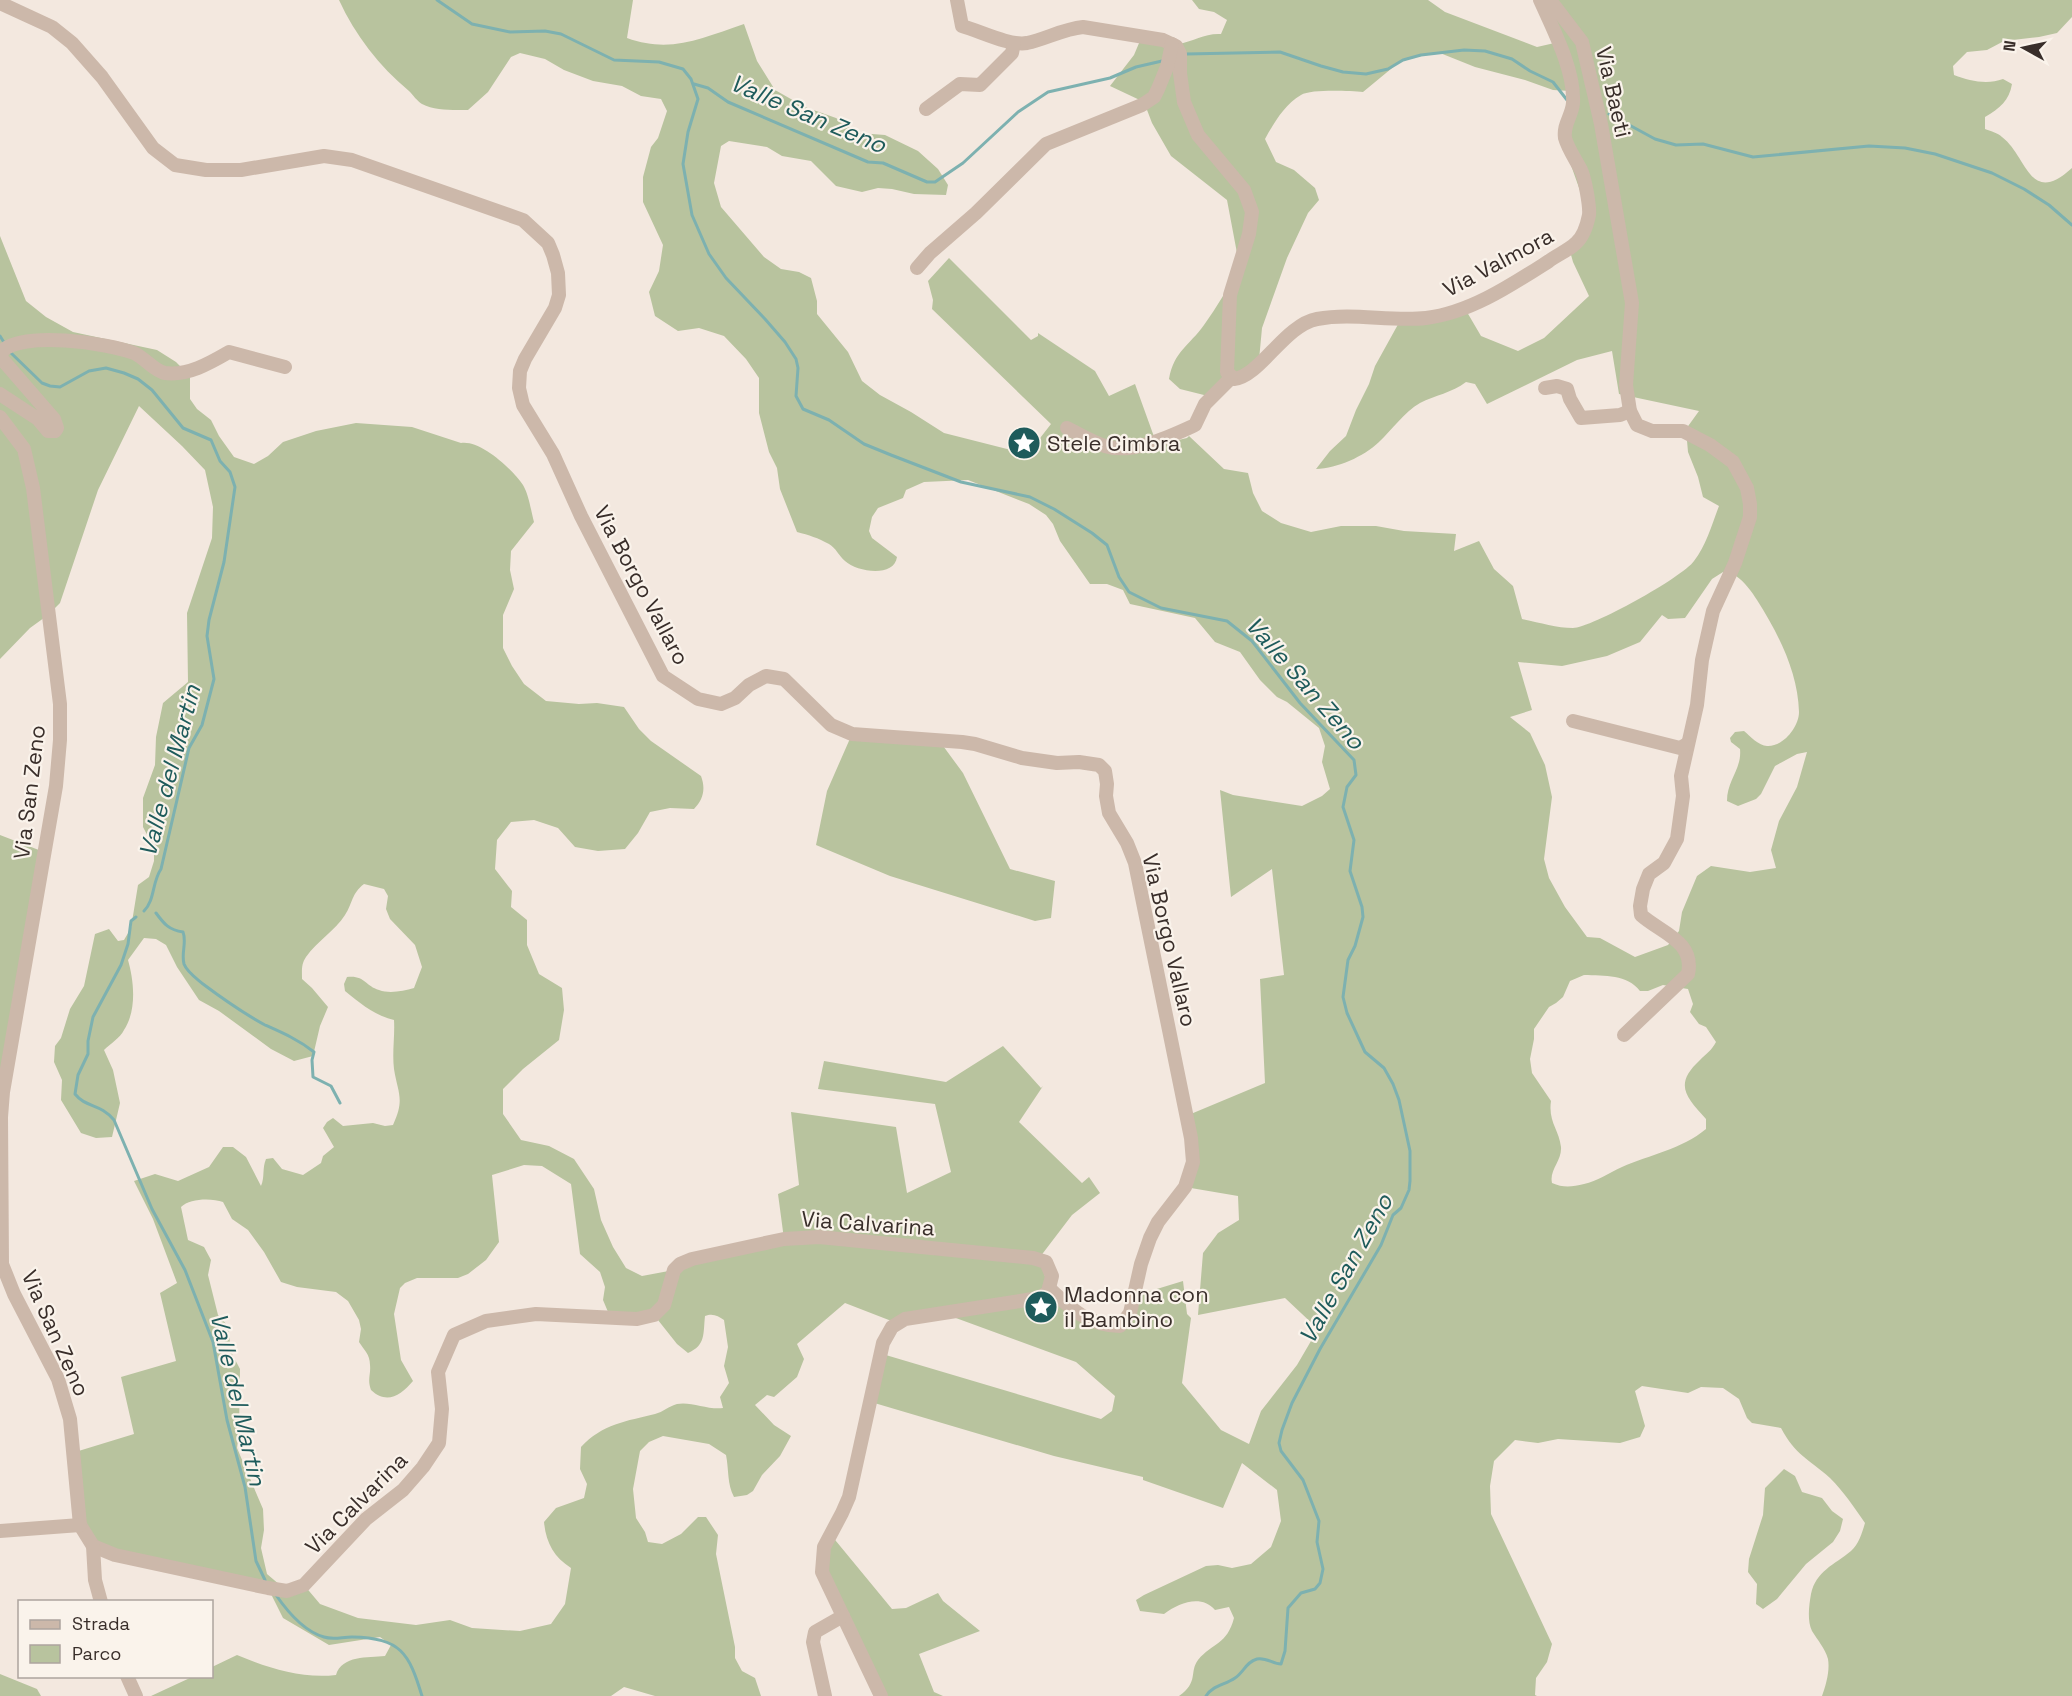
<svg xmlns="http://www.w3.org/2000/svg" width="2072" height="1696" font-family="'Space Grotesk',sans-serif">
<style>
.green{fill:#b8c39e;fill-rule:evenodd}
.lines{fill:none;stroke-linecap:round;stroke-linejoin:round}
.stream{stroke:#7db1b0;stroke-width:3}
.minor{stroke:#ccb8aa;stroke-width:14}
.labels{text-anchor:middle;stroke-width:4.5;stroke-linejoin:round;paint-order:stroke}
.street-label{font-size:22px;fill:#392e2a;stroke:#faf3eb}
.poi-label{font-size:22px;fill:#392e2a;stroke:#faf3eb;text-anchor:start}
.water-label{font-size:24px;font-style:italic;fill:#1e5b5b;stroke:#faf3eb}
</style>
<rect width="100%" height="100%" fill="#f3e8df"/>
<g class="green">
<path d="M 339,0 L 633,0 L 627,38 C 671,54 702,38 744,24 L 757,61 L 775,90 L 805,107 L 836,118 L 859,133 L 885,135 L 918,151 L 938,169 L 948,185 L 946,195 L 914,194 L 892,189 L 878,188 L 862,192 L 836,186 L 811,161 L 782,156 L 767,147 L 729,141 L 721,146 L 714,183 L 721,207 L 764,257 L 781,269 L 799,272 L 811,278 L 817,301 L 817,314 L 848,352 L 862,381 L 880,395 L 911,412 L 944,433 L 1011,450 L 1030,451 L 1051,424 L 932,309 L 933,300 L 928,281 L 949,258 L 1031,340 L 1038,336 L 1038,333 L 1095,371 L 1109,396 L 1135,384 L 1157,445 L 1187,438 L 1189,436 L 1224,469 L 1248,473 L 1253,493 L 1262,511 L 1281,523 L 1311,532 L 1341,526 L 1376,526 L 1404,531 L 1456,534 L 1454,551 L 1479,541 L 1494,569 L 1513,586 L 1522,619 C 1538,622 1557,628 1573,628 C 1591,628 1683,577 1694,561 C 1706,546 1712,524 1719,506 L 1703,497 L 1698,477 L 1688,452 L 1686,429 L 1699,411 L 1619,394 L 1612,351 L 1577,360 L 1487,404 L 1475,384 L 1466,382 C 1452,393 1435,395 1420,403 C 1404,412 1392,430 1379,442 C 1363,457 1338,468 1316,469 L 1330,451 L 1346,436 L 1356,410 L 1369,384 L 1375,366 L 1401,319 L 1464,307 L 1481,336 L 1518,351 L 1544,338 L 1589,296 L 1573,262 L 1568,244 L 1583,228 L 1583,199 L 1567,154 L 1570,91 L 1553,90 L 1525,80 L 1475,67 L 1440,53 L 1403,59 L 1363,92 C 1349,91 1311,89 1301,95 C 1284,105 1274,123 1265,139 L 1276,162 L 1294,170 L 1315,188 L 1319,200 L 1308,213 L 1287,258 L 1262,328 L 1259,360 L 1208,396 L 1180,389 L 1169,379 C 1174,351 1189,346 1204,325 C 1217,307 1228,287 1240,269 L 1227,200 L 1171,156 L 1152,123 L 1144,102 L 1110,86 L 1134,55 L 1142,36 C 1152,39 1169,46 1179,44 C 1194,41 1205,33 1221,34 L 1227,20 L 1214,12 L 1199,9 L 1192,0 L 1428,0 L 1445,12 L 1537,47 L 1559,42 L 1540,0 L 2072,0 L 2072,17 L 2057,33 L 2039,37 L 2004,41 L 1987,50 L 1967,52 L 1953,66 L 1954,75 C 1970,81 1987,85 2003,79 L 2012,84 C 2009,101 2000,108 1985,117 L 1985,129 C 1990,131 1998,133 2002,137 C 2028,157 2029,207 2072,168 L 2072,1696 L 1822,1696 C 1826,1685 1830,1671 1828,1659 C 1825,1648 1818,1641 1812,1631 C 1807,1621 1809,1605 1811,1594 C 1816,1571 1834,1565 1851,1551 C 1859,1544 1862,1533 1865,1523 C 1854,1507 1844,1492 1830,1478 C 1809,1459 1795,1455 1781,1428 L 1752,1423 L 1747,1418 L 1739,1399 L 1723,1388 L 1701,1387 L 1688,1393 L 1642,1386 L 1635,1391 L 1645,1426 L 1640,1437 L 1620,1443 L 1558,1439 L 1538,1443 L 1515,1440 L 1494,1461 L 1490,1486 L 1491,1514 L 1552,1644 L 1547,1662 L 1536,1678 L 1535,1695 L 1537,1696 L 1179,1696 C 1199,1682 1189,1672 1198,1660 C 1213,1642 1227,1645 1234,1618 L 1229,1607 L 1215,1610 C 1201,1594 1179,1603 1164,1614 L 1140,1611 L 1136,1600 L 1144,1595 L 1206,1566 L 1218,1565 L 1232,1568 L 1251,1564 L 1271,1547 L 1281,1521 L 1277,1490 L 1242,1463 L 1223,1508 L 1143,1480 L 1143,1477 L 1054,1456 L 871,1402 L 879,1353 L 1101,1419 L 1112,1411 L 1115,1396 L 1076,1362 L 934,1310 L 894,1322 L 845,1303 L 797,1344 L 804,1359 L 797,1377 L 774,1397 L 767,1395 L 755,1405 L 774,1425 L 791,1436 L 780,1456 L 762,1475 L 753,1491 L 747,1495 L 734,1497 C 727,1484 729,1470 726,1455 L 709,1444 L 663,1436 L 649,1442 L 640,1451 L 633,1489 L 636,1518 L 645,1532 L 648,1542 L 662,1544 L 681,1534 L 698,1517 L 706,1517 L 718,1535 L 716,1554 L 735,1647 L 735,1658 L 742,1671 L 755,1678 L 761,1696 L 655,1696 L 624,1687 L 611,1696 L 151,1696 L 192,1677 L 212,1676 L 212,1667 L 237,1655 C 268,1668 302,1679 336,1675 C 342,1655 368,1658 385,1656 L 391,1645 L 380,1637 L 329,1645 L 283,1618 L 268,1588 L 93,1546 L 80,1525 L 72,1453 L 134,1434 L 121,1377 L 176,1361 L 160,1293 L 177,1283 L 153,1219 L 134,1181 L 155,1174 L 178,1181 L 209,1167 L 223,1147 L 233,1147 L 246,1157 L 261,1186 C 265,1177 262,1168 266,1159 L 273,1158 L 282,1169 L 303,1175 L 321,1163 L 323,1156 L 334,1147 L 323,1128 L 327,1122 L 333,1118 L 343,1126 L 373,1123 L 385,1126 L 393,1125 C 405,1099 398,1094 394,1069 C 392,1053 395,1036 394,1020 C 374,1015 361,1004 345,991 L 344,984 L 347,977 C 365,975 365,986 379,990 C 390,994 403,991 414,988 L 422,967 L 415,945 L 390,919 L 386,909 L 388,896 L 384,889 L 364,884 C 351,894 353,903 345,915 C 335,931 317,941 306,957 C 301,964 302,971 302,979 L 312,988 L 328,1007 L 320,1026 L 313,1056 L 294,1061 L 271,1049 L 219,1011 L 199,1000 L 177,967 L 166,945 L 156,939 L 144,938 L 128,960 C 134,981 137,1010 124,1030 C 120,1038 110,1044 104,1050 L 113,1070 L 120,1103 L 112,1137 L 96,1138 L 81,1133 L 61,1100 L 62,1080 L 54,1062 L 55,1046 L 61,1038 L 70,1009 L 84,986 L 95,934 L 109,929 L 118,941 L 124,940 L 131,928 L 138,885 L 149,877 L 154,861 L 154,848 L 143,827 L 143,798 L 155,765 L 156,737 L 163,703 L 188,682 L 187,613 L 212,538 L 213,507 L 205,470 L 182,446 L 139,406 L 98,490 L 60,603 L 48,615 L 30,628 L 0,659 L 0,236 L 26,301 L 46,317 L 73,332 L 157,350 L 176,362 L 190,376 L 190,399 L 197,409 L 211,420 L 219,436 L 234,457 L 254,464 L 268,456 L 283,442 L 316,431 L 356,423 L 412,427 L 461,443 C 481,440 512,469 523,485 C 529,495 531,511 534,522 L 511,551 L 510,570 L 514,589 L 503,615 L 503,648 L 512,666 L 524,684 L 546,701 L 579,704 L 597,703 L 624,707 L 639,729 L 651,741 L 701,776 C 706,789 703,800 694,809 L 670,808 L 650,812 L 638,833 L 625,849 L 598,851 L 575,847 L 558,828 L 534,820 L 511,822 L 497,840 L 495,869 L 512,891 L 511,907 L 527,920 L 527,945 L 539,974 L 562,988 L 564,1010 L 559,1040 L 523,1069 L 503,1089 L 503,1114 L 521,1140 L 549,1146 L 574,1159 L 594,1189 L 601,1220 L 613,1247 L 626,1268 L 642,1276 L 674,1270 L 784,1239 L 778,1194 L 799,1185 L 791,1112 L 896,1127 L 907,1193 L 951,1172 L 935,1104 L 818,1089 L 824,1061 L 946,1082 L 1003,1046 L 1041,1088 L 1043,1086 L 1019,1122 L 1082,1183 L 1089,1177 L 1100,1193 L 1072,1215 L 1040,1257 L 1047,1284 L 1035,1294 L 1120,1326 L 1137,1289 L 1147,1292 L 1183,1281 L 1187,1314 L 1191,1318 L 1182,1383 L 1221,1430 L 1249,1444 L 1261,1411 L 1297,1365 L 1318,1329 L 1285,1298 L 1198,1315 L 1203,1253 L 1218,1233 L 1239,1220 L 1238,1196 L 1185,1187 L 1191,1171 L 1186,1116 L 1265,1083 L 1260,979 L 1284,975 L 1272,869 L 1231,897 L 1220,790 L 1233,795 L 1302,806 L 1322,796 L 1330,789 L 1322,762 L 1325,746 L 1319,728 L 1287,702 L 1277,697 L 1260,680 L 1240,652 L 1215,642 L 1195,618 L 1130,604 L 1123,590 L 1107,584 L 1090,584 L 1060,541 L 1053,524 L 1046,515 L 1029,504 L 968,480 L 924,482 L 906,490 L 903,498 L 878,508 L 872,517 L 869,531 L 872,538 L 897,557 C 894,578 857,572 845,561 C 839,556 836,548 829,544 C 818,538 809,535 797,532 L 780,489 L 777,468 L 769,452 L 759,413 L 759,378 L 746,359 L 724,336 L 699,328 L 678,331 L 655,316 L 649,292 L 659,271 L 663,245 L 643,202 L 643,177 L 651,147 L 658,138 L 667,111 L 661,99 L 641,96 L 622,86 L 593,81 L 564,70 L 545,59 L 520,53 L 511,57 L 488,92 L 468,110 C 453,110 435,111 422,104 C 417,101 413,95 409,91 C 379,66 355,35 339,0 ZM 1723,572 C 1727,573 1733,573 1736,576 C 1744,581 1752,592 1757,600 C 1778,633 1798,672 1799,712 C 1799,727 1783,747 1767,746 C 1759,746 1750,736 1744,731 L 1735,732 L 1730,738 L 1731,742 L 1740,749 C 1742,769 1727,780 1727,801 L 1738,806 L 1756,799 L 1761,794 L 1775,766 L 1797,754 L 1807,752 L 1797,787 L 1779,821 L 1771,850 L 1776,868 L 1750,872 L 1711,866 L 1697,876 L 1682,912 L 1679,931 L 1668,945 L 1635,957 L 1600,938 L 1587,937 L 1565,907 L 1549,878 L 1544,859 L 1552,797 L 1545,765 L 1530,733 L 1510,717 L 1532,710 L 1518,662 L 1562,666 L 1607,656 L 1640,642 L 1662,615 L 1668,619 L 1685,618 L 1712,579 ZM 1584,975 C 1605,976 1627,974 1640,991 L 1648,991 L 1663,985 L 1688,989 L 1693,1004 L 1690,1012 L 1699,1024 L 1706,1027 L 1716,1042 C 1712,1050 1706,1054 1700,1060 C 1674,1084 1685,1096 1706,1119 L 1706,1129 C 1682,1149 1649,1155 1622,1167 C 1609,1173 1597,1181 1584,1184 C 1572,1187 1563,1188 1552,1183 C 1549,1170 1562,1161 1561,1147 C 1559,1129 1548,1122 1551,1101 L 1532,1073 L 1530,1059 L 1534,1039 L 1534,1029 L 1549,1007 L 1556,1003 L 1563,997 L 1570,981 ZM 524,1165 L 542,1166 L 571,1184 L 580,1254 L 600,1272 L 605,1287 L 603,1300 L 611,1319 L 654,1315 L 677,1344 L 688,1353 C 706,1345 703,1334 705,1316 C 713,1313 718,1316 724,1320 L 728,1347 L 724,1366 L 729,1383 L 720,1397 L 723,1408 C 708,1410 690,1401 677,1404 C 669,1406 663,1412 655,1414 C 627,1421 602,1424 581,1447 L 580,1469 L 587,1484 L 584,1498 L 556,1508 L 544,1522 C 546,1543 554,1557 571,1568 L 565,1604 L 551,1624 L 520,1631 L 472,1628 L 450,1620 L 416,1625 L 358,1618 L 320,1604 L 304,1585 L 287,1591 L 267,1574 L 261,1548 L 264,1530 L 263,1509 L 237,1448 L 239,1431 L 240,1369 L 231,1352 L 228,1326 L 218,1315 L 208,1275 L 211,1260 L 204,1247 L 188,1240 L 181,1207 C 190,1198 212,1198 223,1202 L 232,1219 L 248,1230 L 264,1252 L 281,1282 L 297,1287 L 336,1292 L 348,1301 L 359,1320 L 361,1329 L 359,1342 C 364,1350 370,1354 370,1365 C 371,1375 367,1379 371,1390 C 387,1405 401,1395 413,1381 L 401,1360 L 394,1314 L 400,1288 L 405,1283 L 417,1278 L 458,1278 L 468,1274 L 486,1260 L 499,1242 L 492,1175 Z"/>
<polygon points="852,734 938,739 963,773 1010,869 1055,881 1051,918 1035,921 890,876 816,845 827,791"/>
<polygon points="0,835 44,852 3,1092 0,1266"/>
<polygon points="1784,1469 1795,1476 1802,1492 1822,1498 1832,1511 1843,1519 1840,1531 1833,1542 1806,1564 1777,1599 1763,1609 1756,1604 1757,1584 1748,1572 1749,1559 1763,1515 1765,1488"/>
<polygon points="831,1535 892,1609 906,1608 938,1593 943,1601 980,1631 919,1654 934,1692 943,1696 881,1696 823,1571"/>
<polygon points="0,1674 37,1689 41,1696 0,1696"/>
</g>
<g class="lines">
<g class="stream">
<path d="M 437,0 L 472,24 L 510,32 L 545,31 L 561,34 L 614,60 L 659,62 L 683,69 L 691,79 L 698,99 L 688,132 L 683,164 L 692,215 L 709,254 L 726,278 L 765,319 L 785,342 L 796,359 L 798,368 L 796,396 L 803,409 L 829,420 L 864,444 L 891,455 L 961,482 L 1030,497 L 1054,509 L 1092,533 L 1107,545 L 1119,577 L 1129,592 L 1161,608 L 1227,621 L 1252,641 L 1300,703 L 1354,760 L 1356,775 L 1347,787 L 1343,807 L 1354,840 L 1350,871 L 1362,907 L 1363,917 L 1355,946 L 1348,960 L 1343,997 L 1347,1013 L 1365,1052 L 1384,1068 L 1393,1084 L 1399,1100 L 1410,1151 L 1410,1181 L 1409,1190 L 1401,1208 L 1393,1215 L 1381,1245 L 1320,1349 L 1292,1403 L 1282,1430 L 1279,1443 L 1281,1451 L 1303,1480 L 1319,1521 L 1317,1542 L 1323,1569 L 1320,1583 L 1315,1589 L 1301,1593 L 1288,1608 L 1285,1651 L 1281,1664 C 1273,1664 1266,1657 1257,1659 C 1246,1662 1244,1672 1235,1678 C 1225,1685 1213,1685 1206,1696"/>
<polyline points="1186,54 1280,52 1321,66 1343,72 1366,74 1388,69 1403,60 1421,55 1464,50 1485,51 1512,59 1530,71 1553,82 1567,100"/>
<polyline points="694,84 708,88 728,102 868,162 883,163 927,182 935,182 963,163 1018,112 1048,92 1110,78 1136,67 1162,61"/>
<polyline points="1609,114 1655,139 1676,145 1703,144 1753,157 1869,146 1905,148 1935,154 1992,173 2024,189 2049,205 2072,225"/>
<polyline points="0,336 5,344"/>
<path d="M 10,352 L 42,383 L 50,386 L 60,387 L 89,371 L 106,368 L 124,373 L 138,379 L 152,390 L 183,428 L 211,440 L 220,461 L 230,472 L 235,487 L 224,562 L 209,620 L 207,636 L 214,679 L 202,725 L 189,748 L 161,869 C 152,882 155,900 144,911"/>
<path d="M 156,913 C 164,924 169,930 183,932 C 187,942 181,953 184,964 C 187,972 196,978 203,984 C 223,999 243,1013 265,1025 C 283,1033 299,1040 314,1052 L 312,1060 L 313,1077 L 331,1086 L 340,1103"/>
<path d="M 136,917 L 131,921 L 128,944 L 121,965 L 93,1017 L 88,1041 L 88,1054 L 78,1075 L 75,1094 C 86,1108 100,1103 114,1120 L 152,1209 L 185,1270 L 213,1342 L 227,1420 L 245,1487 L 256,1561 L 265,1580"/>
<path d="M 276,1595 C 287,1611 303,1631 324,1637 C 333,1640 342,1637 352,1637 C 401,1638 409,1653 422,1696"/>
</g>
<g class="minor">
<path d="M 957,0 L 962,26 C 980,31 1009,46 1027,43 C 1046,39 1063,29 1083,27 L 1163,40 L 1176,46 L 1180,54 L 1180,73 L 1184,102 L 1198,135 L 1244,190 L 1252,212 L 1249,234 L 1230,295 L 1227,372 L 1234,379 C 1260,376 1285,325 1317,319 C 1353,312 1390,322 1426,318 C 1470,313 1513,284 1549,261 C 1557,255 1569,250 1576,243 C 1584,236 1587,225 1589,215 C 1590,206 1585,179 1581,170 C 1576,160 1568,149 1565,138 C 1563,124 1572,116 1573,103 C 1575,71 1553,29 1540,0"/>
<path d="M 1550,0 L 1582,42 L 1601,124 L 1632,303 L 1626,385 L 1630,411 L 1637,425 L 1652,431 L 1683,431 L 1710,445 L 1733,462 L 1747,488 L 1750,504 L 1750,517 L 1735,563 L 1713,611 L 1702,660 L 1697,705 L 1681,776 L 1683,796 L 1677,839 L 1664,863 L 1649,874 L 1643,889 L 1640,906 L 1641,915 C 1661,933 1695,941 1688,974 L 1624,1035"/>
<path d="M 0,3 L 52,27 L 72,43 L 102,77 L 153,148 L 175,165 L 206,170 L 241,170 L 324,156 L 352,160 L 523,220 L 548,243 L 553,255 L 558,273 L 559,295 L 555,308 L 525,359 L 520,371 L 519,388 L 523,405 L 553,454 L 581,516 L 663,676 L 698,699 L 721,704 L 735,698 L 749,685 L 766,676 L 784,679 L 831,725 L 852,734 L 962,742 L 975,744 L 1022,758 L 1057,763 L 1079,762 L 1099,765 L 1105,771 L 1107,784 L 1106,796 L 1109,813 L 1127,843 L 1135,863 L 1191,1138 L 1193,1162 L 1185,1187 L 1158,1222 L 1150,1238 L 1141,1264 L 1130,1313 L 1120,1326 C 1089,1326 1071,1309 1049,1288"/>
<polyline points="926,109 960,84 980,85 1012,53 1014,43"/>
<polyline points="917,268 930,253 976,213 1046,144 1142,105 1154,97 1158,89 1167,67 1172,44"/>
<polyline points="1545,388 1557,386 1567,389 1570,399 1581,418 1620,415 1630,411"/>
<path d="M 0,394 L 38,419 L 48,431 L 55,431 L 57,428 L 54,419 L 2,359 L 1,352 C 21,330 108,343 134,353 C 145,358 154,371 165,373 C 188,376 210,363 229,352 L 285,367"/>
<polyline points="0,417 24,449 33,488 60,704 60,740 56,786 3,1092 1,1117 2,1264 14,1294 58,1379 70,1419 80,1525 93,1546 115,1555 268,1588 287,1591 304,1585 366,1519 403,1490 423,1467 439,1443 442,1409 438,1372 454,1335 486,1321 536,1314 637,1319 654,1315 664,1305 674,1270 680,1264 692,1259 784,1239 819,1237 1033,1258 1046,1262 1052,1276 1048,1292 1039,1298 905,1319 892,1327 883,1343 849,1497 842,1513 824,1547 822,1572 881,1696"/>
<path d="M 1067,428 C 1079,434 1092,442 1105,446 C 1132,455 1171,436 1195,425 L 1205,404 L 1231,378"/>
<polyline points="1573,721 1680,748 1687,744"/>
<polyline points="0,1531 80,1525"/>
<polyline points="93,1546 95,1580 101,1602"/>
<polyline points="127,1676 136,1696"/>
<polyline points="825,1696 813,1642 815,1632 843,1616"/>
</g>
</g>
<defs>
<symbol id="sight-disc" viewBox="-11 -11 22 22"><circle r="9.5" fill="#1e5b5b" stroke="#faf3eb"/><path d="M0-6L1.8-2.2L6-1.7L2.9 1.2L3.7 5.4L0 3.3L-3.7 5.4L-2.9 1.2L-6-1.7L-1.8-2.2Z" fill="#fff"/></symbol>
</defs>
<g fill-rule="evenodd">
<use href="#sight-disc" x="1005" y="424" width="38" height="38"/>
<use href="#sight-disc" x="1022" y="1288" width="38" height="38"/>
</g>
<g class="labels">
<g class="street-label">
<text transform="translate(1614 92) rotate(77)" y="8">Via Baeti</text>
<text transform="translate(1498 262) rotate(-28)" y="8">Via Valmora</text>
<text transform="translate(642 585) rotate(62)" y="8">Via Borgo Vallaro</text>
<text transform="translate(29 792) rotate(-83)" y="8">Via San Zeno</text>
<text transform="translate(1170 940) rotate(77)" y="8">Via Borgo Vallaro</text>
<text transform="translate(868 1223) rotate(4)" y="8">Via Calvarina</text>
<text transform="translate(56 1333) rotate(66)" y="8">Via San Zeno</text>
<text transform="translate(356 1503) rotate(-45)" y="8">Via Calvarina</text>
</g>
<g class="poi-label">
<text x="1047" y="451">Stele Cimbra</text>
<text x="1064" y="1302">Madonna con<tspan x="1064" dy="25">il Bambino</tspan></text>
</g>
<g class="water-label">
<text transform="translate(808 114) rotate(23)" y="8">Valle San Zeno</text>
<text transform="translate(1305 683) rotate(49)" y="8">Valle San Zeno</text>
<text transform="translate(170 771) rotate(-75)" y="8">Valle del Martin</text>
<text transform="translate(1346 1269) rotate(-61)" y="8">Valle San Zeno</text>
<text transform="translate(238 1399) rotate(77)" y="8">Valle del Martin</text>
</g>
</g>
<rect x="18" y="1600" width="195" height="78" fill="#faf3eb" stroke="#ada49e" stroke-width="1.5"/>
<rect x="30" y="1620" width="30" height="9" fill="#ccb8aa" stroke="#ada49e" stroke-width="1.5"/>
<text x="72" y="1630" font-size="18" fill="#392e2a">Strada</text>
<rect x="30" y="1645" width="30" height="18" fill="#b8c39e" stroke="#ada49e" stroke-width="1.5"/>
<text x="72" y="1660" font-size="18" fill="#392e2a">Parco</text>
<g transform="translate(2024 48) rotate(278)" stroke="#faf3eb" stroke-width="4.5" paint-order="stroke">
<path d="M0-4.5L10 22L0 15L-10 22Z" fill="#392e2a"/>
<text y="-9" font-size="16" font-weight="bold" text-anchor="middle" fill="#392e2a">N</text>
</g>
</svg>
